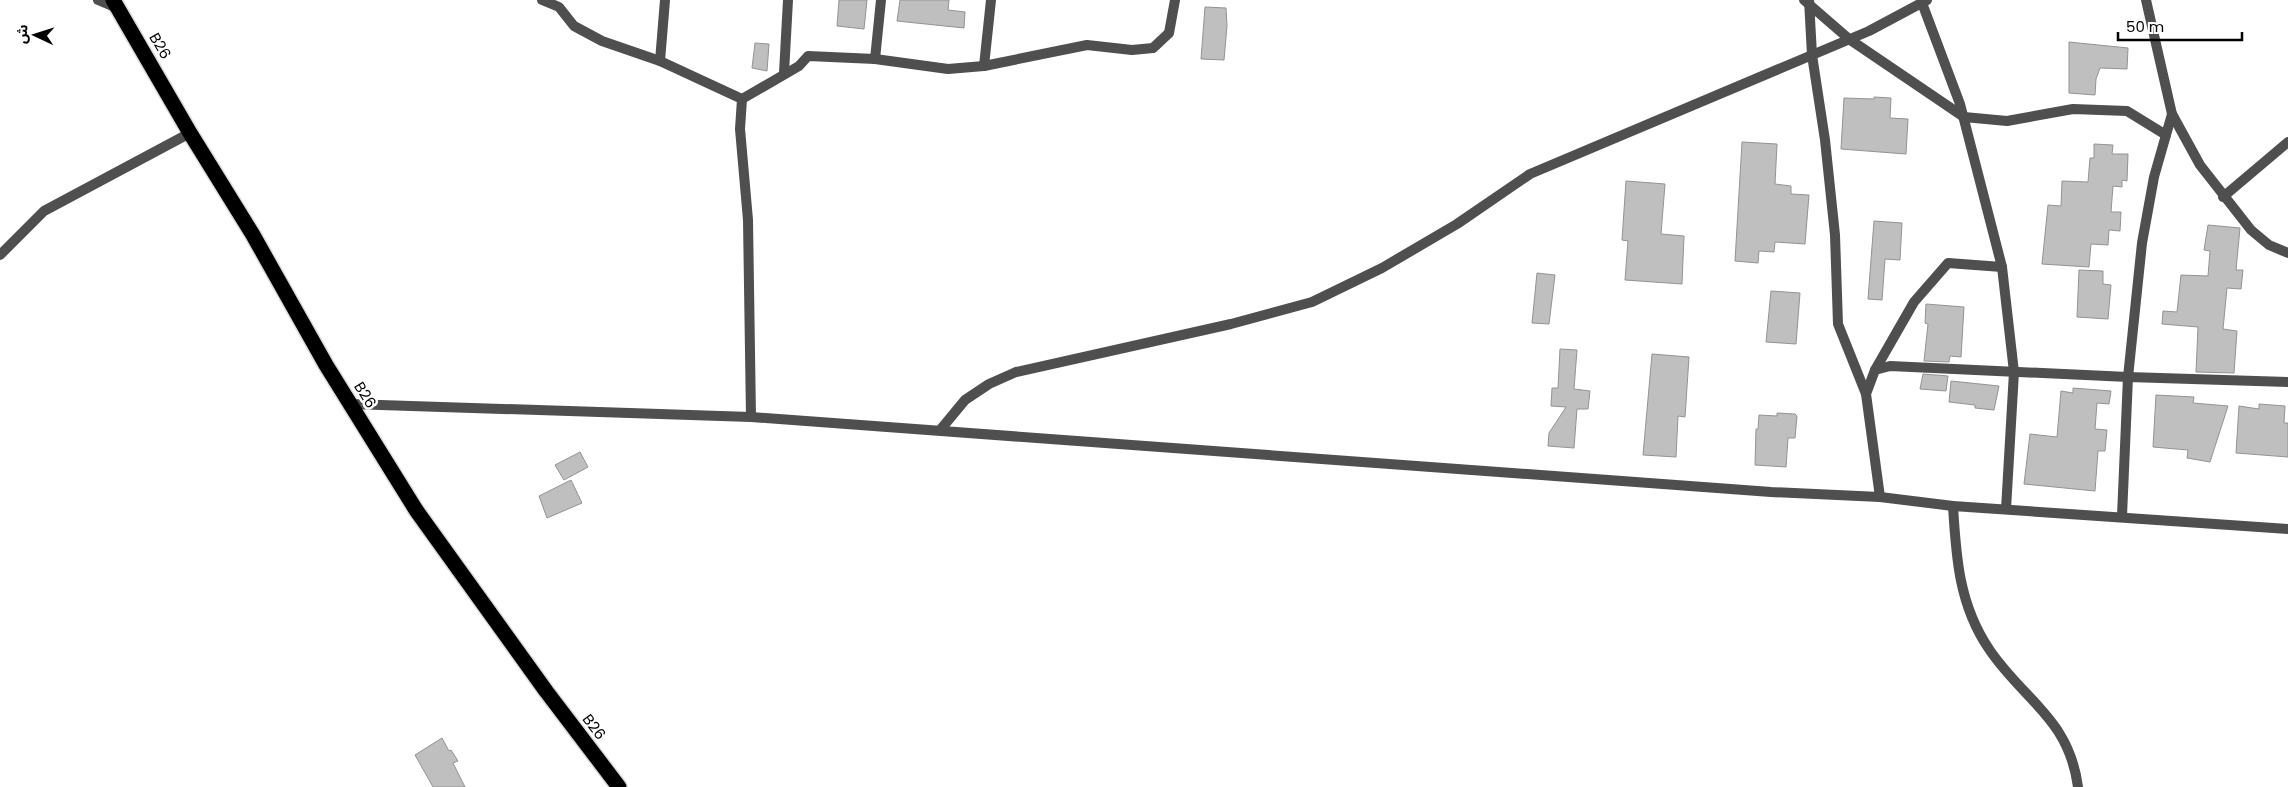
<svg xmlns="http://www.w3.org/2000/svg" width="2288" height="787" font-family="Poppins,'Noto Sans Arabic',sans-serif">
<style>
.building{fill:#bfbfbf;stroke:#939393}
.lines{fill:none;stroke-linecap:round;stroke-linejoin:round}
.highway-casing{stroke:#dbdbdb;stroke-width:18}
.street{stroke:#4f4f4f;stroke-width:10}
.highway{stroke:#000;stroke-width:15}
.labels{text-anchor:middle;stroke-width:5;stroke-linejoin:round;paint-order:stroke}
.street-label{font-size:15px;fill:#000;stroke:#fff}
</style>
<rect width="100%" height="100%" fill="#fff"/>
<g class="building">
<polygon points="839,0 867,0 864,29 837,26"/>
<polygon points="900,0 949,0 948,10 965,12 964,28 897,21"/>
<polygon points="1205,7 1226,8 1227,26 1224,60 1201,59"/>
<polygon points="2069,42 2128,48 2127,69 2100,68 2096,79 2095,95 2069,93"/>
<polygon points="755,43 769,44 767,71 752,68"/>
<polygon points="1874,97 1891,98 1890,118 1908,119 1906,154 1841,149 1844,98 1874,99"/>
<polygon points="1742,142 1777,144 1775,184 1791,186 1791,194 1809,195 1805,244 1775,242 1774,252 1759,251 1758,263 1735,261"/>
<polygon points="2094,144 2113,145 2112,154 2128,154 2127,181 2122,180 2122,187 2113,186 2111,212 2121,212 2120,231 2109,230 2108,245 2091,244 2089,267 2042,264 2048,205 2061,206 2062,181 2088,182 2090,158 2094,158"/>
<polygon points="1626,181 1665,184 1661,234 1684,236 1682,284 1625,280 1628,241 1622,240"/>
<polygon points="1874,221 1902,223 1900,260 1885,259 1882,300 1868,299"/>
<polygon points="2208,225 2240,228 2236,270 2243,270 2241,289 2227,288 2223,329 2237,331 2234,373 2196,372 2198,327 2162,324 2163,311 2177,312 2181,275 2208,276 2210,251 2204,250"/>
<polygon points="2079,270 2103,271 2103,284 2111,285 2108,319 2077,317"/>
<polygon points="1537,273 1555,275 1549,324 1532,323"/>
<polygon points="1771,291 1800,293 1796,344 1766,342"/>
<polygon points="1926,304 1964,307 1961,357 1950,356 1949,362 1924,361 1928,324 1925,323"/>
<polygon points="1560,349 1577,350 1574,389 1590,391 1588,409 1577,409 1574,448 1548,446 1549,433 1566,407 1551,406 1552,388 1558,388"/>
<polygon points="1652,354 1689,357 1685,417 1678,416 1676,457 1643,455"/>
<polygon points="1923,374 1948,376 1946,391 1920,389"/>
<polygon points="1951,381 1999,386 1994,410 1975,408 1975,405 1949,402"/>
<polygon points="2073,388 2111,391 2109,404 2097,403 2095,429 2107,430 2105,451 2098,451 2095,491 2024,484 2030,434 2057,437 2061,391 2073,393"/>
<polygon points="2156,395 2194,397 2193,403 2228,406 2210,462 2187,458 2188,450 2153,447"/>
<polygon points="2259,404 2285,406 2284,423 2288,423 2288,457 2236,453 2239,406 2259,409"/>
<polygon points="1777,413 1795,414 1797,416 1795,438 1788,438 1786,467 1755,465 1756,429 1758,429 1759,415 1777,416"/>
<polygon points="580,452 588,467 564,480 555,465"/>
<polygon points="571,480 582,503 547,518 539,496"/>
<polygon points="442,738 449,751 451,750 458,761 453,763 465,787 433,787 415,755"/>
</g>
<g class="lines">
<defs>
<polyline id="highway" points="113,0 190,133 253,235 326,365 416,510 546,691 619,787"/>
</defs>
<use href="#highway" class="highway-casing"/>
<g class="street">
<polyline points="98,0 117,8"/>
<polyline points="542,0 559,7 574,26 602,41 660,61 742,99 740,129 748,220 751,417"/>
<polyline points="1804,0 1849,39 1964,117 2007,121 2073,109 2127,111 2166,135"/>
<polyline points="1809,0 1812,55 1825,140 1835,235 1838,324 1866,394"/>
<polyline points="2146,0 2172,114 2200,165 2251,230 2269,245 2288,253"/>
<polyline points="1922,3 1960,104 2002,267 2014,372 2006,509"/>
<polyline points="875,59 881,0"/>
<polyline points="660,61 665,0"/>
<polyline points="984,66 991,0"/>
<polyline points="784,73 788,0"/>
<polyline points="742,99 799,66 808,56 875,59 948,69 984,66 1087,45 1132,50 1153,48 1169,33 1175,0"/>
<polyline points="2223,197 2288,142"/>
<polyline points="0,255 44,211 190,133"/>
<polyline points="1875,370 1914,302 1948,263 2002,267"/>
<polyline points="350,404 751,417 1771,492 1880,497 1953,506 2288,529"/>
<polyline points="941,429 965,400 989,384 1016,372 1231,324 1312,302 1382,268 1457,224 1530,174 1869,31 1927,0"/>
<polyline points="1880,497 1866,394 1875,370 1890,366 2128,377 2288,382"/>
<path d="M 1953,506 C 1956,557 1959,605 1989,649 C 2023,700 2069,718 2078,787"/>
<polyline points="2122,516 2128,377 2142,243 2154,177 2172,114"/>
</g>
<use href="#highway" class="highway"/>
</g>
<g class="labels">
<g class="street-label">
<text transform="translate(160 46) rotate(60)" y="5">B26</text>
<text transform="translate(365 395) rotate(58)" y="5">B26</text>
<text transform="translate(594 727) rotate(53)" y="5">B26</text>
</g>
</g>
<g transform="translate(35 35) rotate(274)" stroke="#ffffff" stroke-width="4" paint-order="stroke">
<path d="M0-4L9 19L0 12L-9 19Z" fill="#000000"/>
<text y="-8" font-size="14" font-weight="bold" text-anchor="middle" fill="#000000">ش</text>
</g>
<path d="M2118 32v8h124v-8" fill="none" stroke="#000000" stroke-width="2.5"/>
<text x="2126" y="32" font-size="15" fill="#000000" stroke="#ffffff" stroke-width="4" paint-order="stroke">50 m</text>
</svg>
